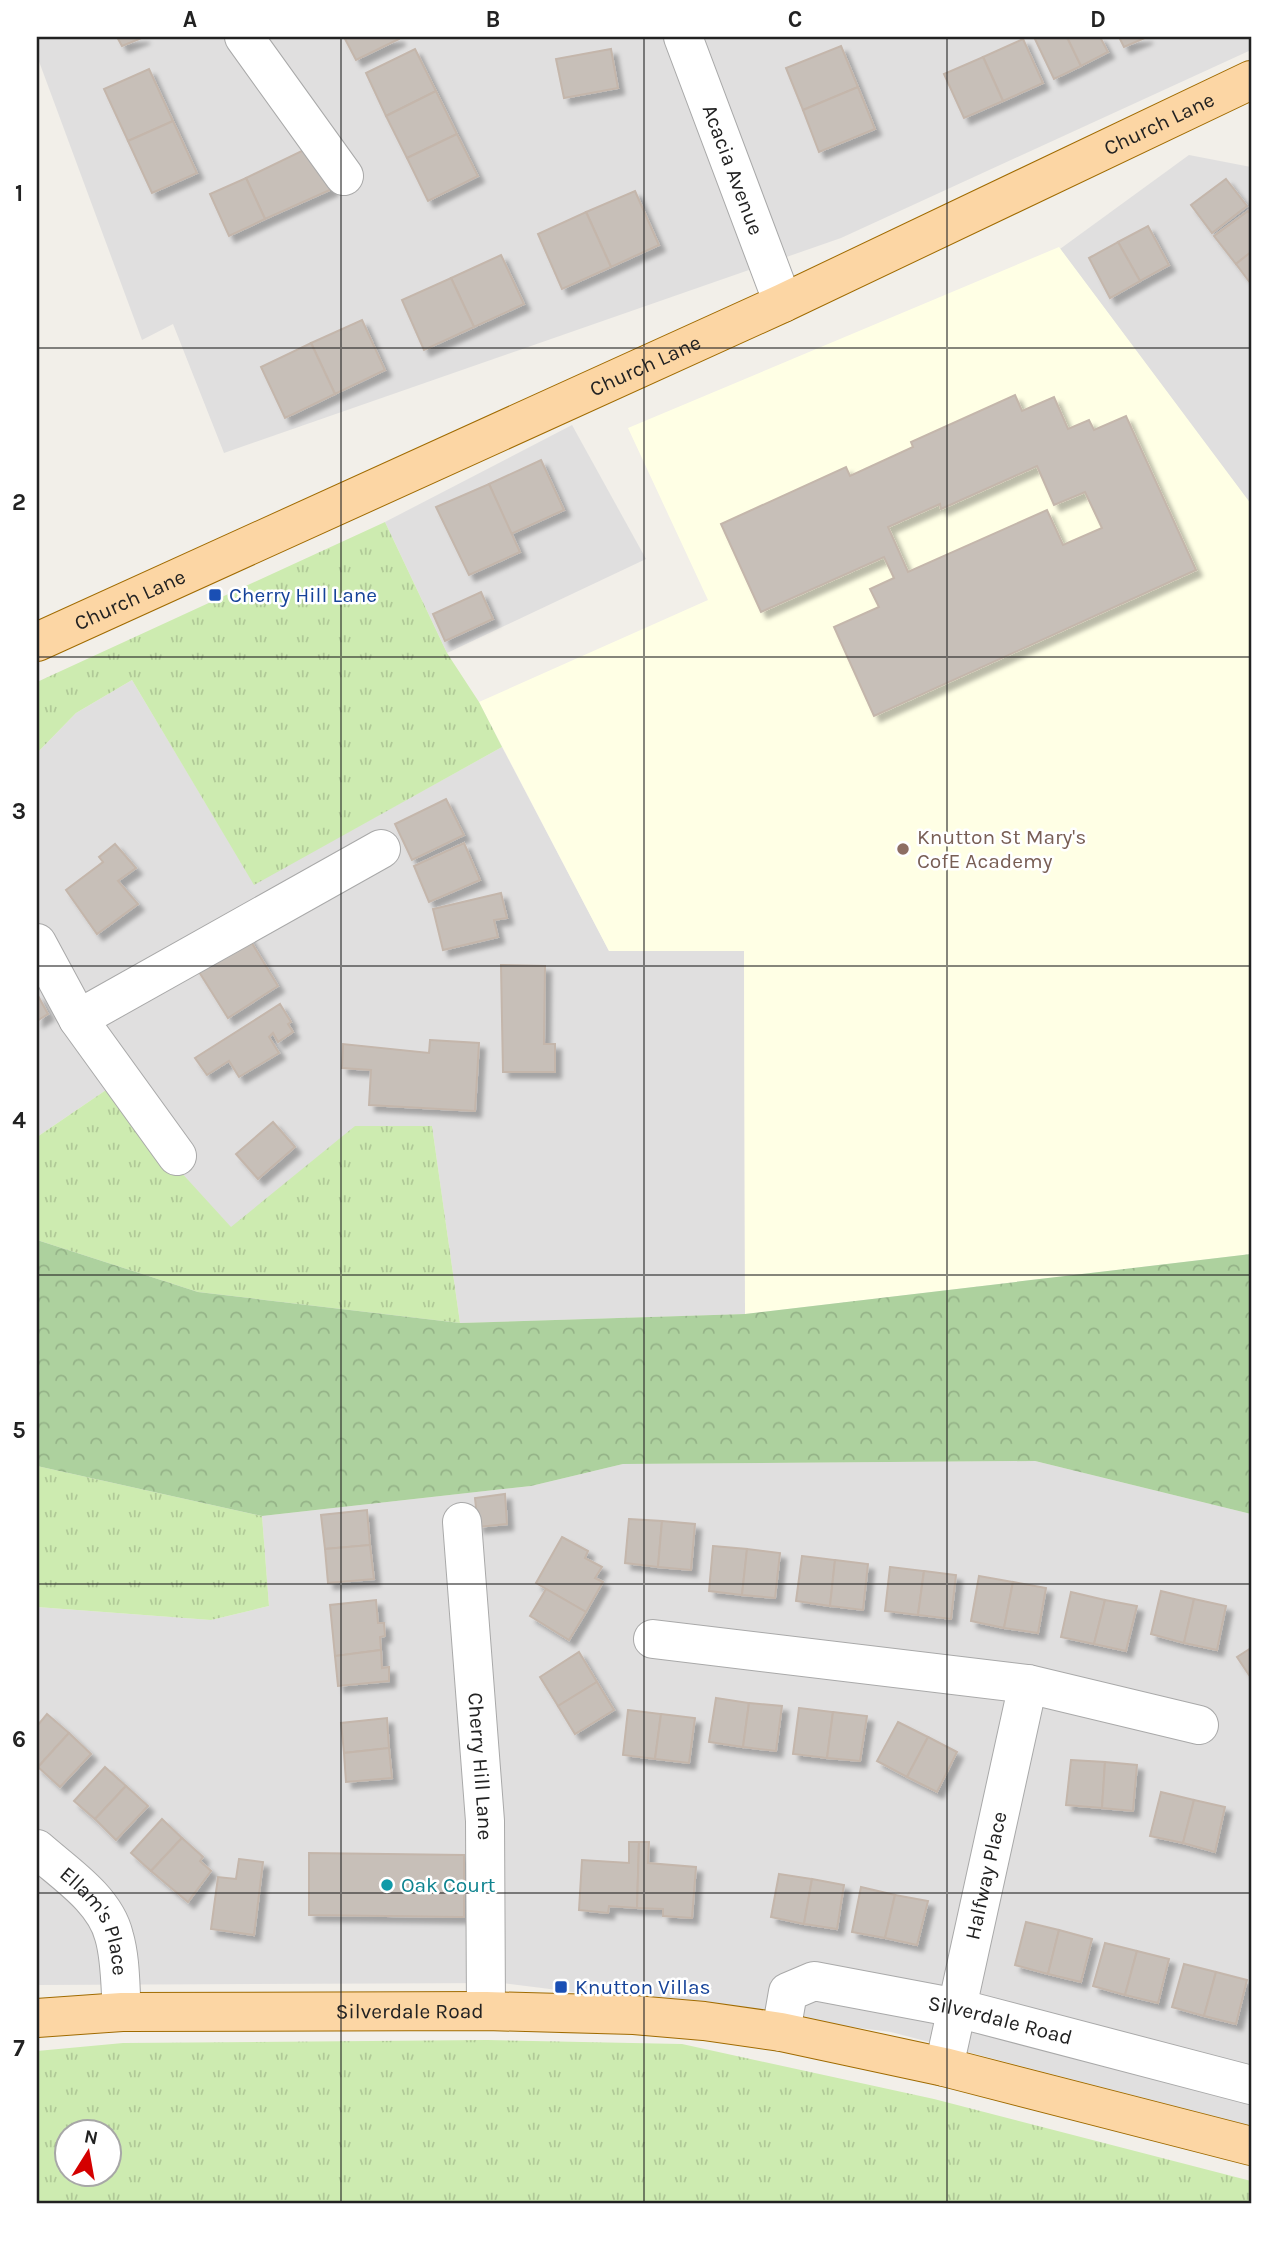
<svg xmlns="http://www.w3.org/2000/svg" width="1288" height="2241" font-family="Karla,sans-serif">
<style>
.residential{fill:#e0dfdf}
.education{fill:#ffffe5}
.grass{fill:url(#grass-tufts);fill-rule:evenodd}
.forest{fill:url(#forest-crowns)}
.building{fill:#c7bfb8;stroke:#c4b6ab;stroke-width:2;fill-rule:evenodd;filter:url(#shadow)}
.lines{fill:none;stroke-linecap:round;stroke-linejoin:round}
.minor-casing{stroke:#a9a9a9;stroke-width:40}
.major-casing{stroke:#a06b00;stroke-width:40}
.minor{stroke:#fff;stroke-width:38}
.major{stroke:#fcd6a4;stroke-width:38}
.grid{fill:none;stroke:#222;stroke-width:2;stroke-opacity:0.55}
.transit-dot{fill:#1a4fb4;stroke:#fff;stroke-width:2.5}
.education-dot{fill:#8d6e63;stroke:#fff;stroke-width:2.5}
.culture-dot{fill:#0f9aa8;stroke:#fff;stroke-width:2.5}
.labels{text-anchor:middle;stroke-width:5;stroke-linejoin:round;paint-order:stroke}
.street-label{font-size:21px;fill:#222;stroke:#fff}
.transit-label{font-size:21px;fill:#164399;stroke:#fff;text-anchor:start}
.education-label{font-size:21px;fill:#785e54;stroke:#fff;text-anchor:start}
.culture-label{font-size:21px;fill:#0d838f;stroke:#fff;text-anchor:start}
.neatline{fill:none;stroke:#222;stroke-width:2.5}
.grid-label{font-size:23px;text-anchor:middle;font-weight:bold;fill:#222}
</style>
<defs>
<pattern id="grass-tufts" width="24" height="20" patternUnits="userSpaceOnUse" patternTransform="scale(1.75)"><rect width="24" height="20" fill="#cdebb0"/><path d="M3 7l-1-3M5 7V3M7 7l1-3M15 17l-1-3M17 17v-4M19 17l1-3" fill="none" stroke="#b0c997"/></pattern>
<pattern id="forest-crowns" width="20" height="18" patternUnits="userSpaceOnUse" patternTransform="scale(1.75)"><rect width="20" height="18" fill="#add19e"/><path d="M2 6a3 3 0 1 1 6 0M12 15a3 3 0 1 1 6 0" fill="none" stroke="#95b388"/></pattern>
<filter id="shadow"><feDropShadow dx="6" dy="6" stdDeviation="2" flood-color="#0004"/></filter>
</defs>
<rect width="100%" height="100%" fill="#f2efe9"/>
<g class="residential">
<polygon points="37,37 1251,37 1251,50 841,238 224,453 173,324 142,340 37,56"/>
<polygon points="1189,155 1251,167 1251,505 1060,249"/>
<polygon points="572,425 646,559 447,653 385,522"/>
<polygon points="132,680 254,884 502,747 609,951 744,951 745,1314 460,1323 432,1126 355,1127 231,1228 106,1090 37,1137 37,753 76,713"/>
<polygon points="1035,1461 1251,1514 1251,2126 891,2032 503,1983 37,1985 37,1607 211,1620 269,1606 262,1516 531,1486 623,1464"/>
</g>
<polygon class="education" points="1059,247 1251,504 1251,1254 745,1314 744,951 609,951 479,702 708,600 628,428"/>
<g class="grass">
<polygon points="385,522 447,653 479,702 502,747 254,885 132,680 76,713 37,753 37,682"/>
<polygon points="106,1090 231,1227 355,1126 432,1126 460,1323 198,1292 37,1240 37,1137"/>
<polygon points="37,1466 262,1516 269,1606 211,1620 37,1607"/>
<path d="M 487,2040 L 682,2044 L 934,2099 L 1251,2181 L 1251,2204 L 37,2204 L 37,2051 L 123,2043 ZM 66,2132 L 108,2132 L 108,2174 L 66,2174 Z"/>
</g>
<polygon class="forest" points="37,1240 198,1292 460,1323 745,1314 1251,1254 1251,1514 1035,1461 623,1464 531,1486 262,1516 37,1466"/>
<g class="building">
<polygon points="117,37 144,37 122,46"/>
<polygon points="344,37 398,37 399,39 356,60"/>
<polygon points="1034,37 1067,37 1081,66 1054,79"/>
<polygon points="1067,37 1100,37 1108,52 1081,66"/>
<polygon points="1119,37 1147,37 1124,47"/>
<polygon points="1023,39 1043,83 1003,101 983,57"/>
<polygon points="841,46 858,87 803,110 786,68"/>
<polygon points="415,49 436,91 386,116 366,73"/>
<polygon points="611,49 618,88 564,98 556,59"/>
<polygon points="983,57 1003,101 964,118 944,74"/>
<polygon points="149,69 173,121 128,141 104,89"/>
<polygon points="858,87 875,129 819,152 803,110"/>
<polygon points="436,91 457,134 407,158 386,116"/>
<polygon points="173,121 197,173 152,193 128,141"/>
<polygon points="457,134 478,176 428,201 407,158"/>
<polygon points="312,146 332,189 265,219 246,178"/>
<polygon points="246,178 265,219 229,236 210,194"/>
<polygon points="1226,179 1247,206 1212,233 1191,205"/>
<polygon points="635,191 659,245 611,267 586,212"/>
<polygon points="1248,211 1251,215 1251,252 1236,264 1214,236"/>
<polygon points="586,212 611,267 562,289 538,234"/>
<polygon points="1148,226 1169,265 1140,281 1118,242"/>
<polygon points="1118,242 1140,281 1110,298 1089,258"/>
<polygon points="1251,252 1251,284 1236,264"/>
<polygon points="501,255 524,304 474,327 451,278"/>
<polygon points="451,278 474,327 424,350 402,300"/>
<polygon points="362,320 385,370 335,394 311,343"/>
<polygon points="311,343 335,394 285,418 261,367"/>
<path d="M 1015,395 L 1022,411 L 1054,397 L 1068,429 L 1089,420 L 1094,430 L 1126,416 L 1196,570 L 874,716 L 834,627 L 879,607 L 870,589 L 894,578 L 884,557 L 761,612 L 721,524 L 846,467 L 850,476 L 913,447 L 911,442 ZM 1037,466 L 1054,505 L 1085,492 L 1102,528 L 1063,545 L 1047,510 L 908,572 L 888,527 L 940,504 L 941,509 Z"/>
<polygon points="541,460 564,510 511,534 489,484"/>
<polygon points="489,484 520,552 469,575 436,507"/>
<polygon points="481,592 493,619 445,641 433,614"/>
<polygon points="446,799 464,835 412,860 395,824"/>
<polygon points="464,843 480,880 429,902 414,866"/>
<polygon points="115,844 136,868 118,881 138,904 97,934 66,890 103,862 99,857"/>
<polygon points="501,893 507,918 494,920 498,937 443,950 433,909"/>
<polygon points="247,935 278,986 228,1018 196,967"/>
<polygon points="501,965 545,966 544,1044 555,1044 555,1072 503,1072"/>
<polygon points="37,994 48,1014 37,1021"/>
<polygon points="280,1004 291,1022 288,1024 293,1032 278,1042 273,1033 269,1037 279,1053 239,1077 229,1061 207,1075 195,1058"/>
<polygon points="430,1040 479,1043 475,1111 369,1105 371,1070 342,1068 343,1044 429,1053"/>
<polygon points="273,1122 295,1147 258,1179 236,1154"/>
<polygon points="505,1494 507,1524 478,1527 475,1498"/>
<polygon points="367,1510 370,1545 325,1549 321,1515"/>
<polygon points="629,1519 662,1521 658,1567 625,1563"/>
<polygon points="662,1521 695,1524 691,1570 658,1567"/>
<polygon points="562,1537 588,1551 585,1558 602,1567 595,1578 603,1582 586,1612 536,1583"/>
<polygon points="370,1545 374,1579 328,1583 325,1549"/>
<polygon points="713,1546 747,1549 742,1595 709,1591"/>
<polygon points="747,1549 780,1553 775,1598 742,1595"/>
<polygon points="802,1556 835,1560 830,1606 796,1601"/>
<polygon points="835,1560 868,1564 863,1610 830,1606"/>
<polygon points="890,1567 924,1571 918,1615 885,1611"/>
<polygon points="924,1571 956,1575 951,1619 918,1615"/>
<polygon points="979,1576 1013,1582 1004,1628 971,1621"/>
<polygon points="1013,1582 1046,1588 1038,1633 1004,1628"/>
<polygon points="546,1589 586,1612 569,1640 530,1616"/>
<polygon points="1161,1591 1194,1599 1184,1643 1151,1634"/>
<polygon points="1071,1592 1105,1600 1094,1644 1061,1637"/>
<polygon points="1194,1599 1226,1606 1217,1650 1184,1643"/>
<polygon points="376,1600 378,1623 384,1623 385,1636 380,1637 381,1650 335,1656 330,1605"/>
<polygon points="1105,1600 1137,1606 1126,1651 1094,1644"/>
<polygon points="1251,1648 1251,1678 1237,1657"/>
<polygon points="381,1650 382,1668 389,1667 389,1681 338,1686 335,1656"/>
<polygon points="579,1652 597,1682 558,1706 540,1677"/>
<polygon points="597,1682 614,1710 575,1734 558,1706"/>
<polygon points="716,1698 749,1703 743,1747 709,1742"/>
<polygon points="749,1703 782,1706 776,1751 743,1747"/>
<polygon points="799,1708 833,1712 827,1758 793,1754"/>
<polygon points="628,1710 661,1714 655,1759 623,1755"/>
<polygon points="833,1712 867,1716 860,1761 827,1758"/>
<polygon points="47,1714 69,1733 38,1767 37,1726"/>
<polygon points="661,1714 695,1718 689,1763 655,1759"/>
<polygon points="387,1718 389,1748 344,1753 341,1723"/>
<polygon points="898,1722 928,1737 907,1777 877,1761"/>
<polygon points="69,1733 91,1754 60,1787 38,1767"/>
<polygon points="928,1737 957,1752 937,1792 907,1777"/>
<polygon points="389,1748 392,1778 346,1782 344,1753"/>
<polygon points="1071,1760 1105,1762 1102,1808 1066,1805"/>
<polygon points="1105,1762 1137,1765 1133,1811 1102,1808"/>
<polygon points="105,1767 126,1786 95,1819 74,1801"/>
<polygon points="126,1786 148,1806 116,1840 95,1819"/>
<polygon points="1161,1792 1194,1800 1183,1843 1150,1836"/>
<polygon points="1194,1800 1225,1807 1215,1852 1183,1843"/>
<polygon points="162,1819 182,1838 151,1871 131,1853"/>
<polygon points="182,1838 203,1857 200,1861 211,1871 188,1902 151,1871"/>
<polygon points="629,1842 639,1842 637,1908 609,1906 608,1913 579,1910 582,1860 629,1863"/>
<polygon points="639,1842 649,1842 648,1863 696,1867 692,1918 663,1916 663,1909 637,1908"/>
<polygon points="309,1853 464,1855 464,1917 309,1915"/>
<polygon points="239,1859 263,1862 254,1935 211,1929 218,1877 236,1879"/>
<polygon points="779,1874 812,1879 804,1924 771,1917"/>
<polygon points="812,1879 844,1885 837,1929 804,1924"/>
<polygon points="861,1887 895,1895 885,1938 852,1932"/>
<polygon points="895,1895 928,1901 917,1945 885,1938"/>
<polygon points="1026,1922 1059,1930 1048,1974 1015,1965"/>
<polygon points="1059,1930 1092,1939 1081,1982 1048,1974"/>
<polygon points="1105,1943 1137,1951 1125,1995 1093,1986"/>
<polygon points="1137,1951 1169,1959 1158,2003 1125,1995"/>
<polygon points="1184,1964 1216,1972 1204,2016 1172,2007"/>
<polygon points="1216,1972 1247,1980 1236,2024 1204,2016"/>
</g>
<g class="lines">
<defs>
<g id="minor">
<polyline points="244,37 344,176"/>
<path id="s1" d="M 683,37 L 783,303"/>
<polyline points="37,943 78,1019 177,1156"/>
<polyline points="78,1019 381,849"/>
<path id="s2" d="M 462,1522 L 485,1821 L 486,2011"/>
<polyline points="653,1639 1028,1684 1199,1725"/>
<path id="s3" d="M 37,1849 C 64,1873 105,1899 114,1936 C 121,1960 120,1987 122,2012"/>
<path id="s4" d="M 781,2032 L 788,1992 L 814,1981 L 957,2008 L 1251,2085"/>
<path id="s5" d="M 944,2067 L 1028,1684"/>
</g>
<g id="major">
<path id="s6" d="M 37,642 L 783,303 L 1251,80"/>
<path id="s7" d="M 37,2018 L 122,2012 L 486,2011 L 634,2015 L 704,2021 L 781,2032 L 944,2067 L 1251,2146"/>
</g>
</defs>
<use href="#minor" class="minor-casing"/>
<use href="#major" class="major-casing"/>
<use href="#minor" class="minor"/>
<use href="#major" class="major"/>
</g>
<path class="grid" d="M 341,37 L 341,2204M 644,37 L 644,2204M 947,37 L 947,2204M 37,348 L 1251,348M 37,657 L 1251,657M 37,966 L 1251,966M 37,1275 L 1251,1275M 37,1584 L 1251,1584M 37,1893 L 1251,1893"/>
<g class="transit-dot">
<rect x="208" y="588" width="14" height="14" rx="3.5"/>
<rect x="554" y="1980" width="14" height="14" rx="3.5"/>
</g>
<circle class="education-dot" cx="903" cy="849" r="7"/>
<circle class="culture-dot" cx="387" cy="1885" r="7"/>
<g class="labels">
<g class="street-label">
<text dy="7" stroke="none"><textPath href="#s6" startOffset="1236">Church Lane</textPath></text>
<text dy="7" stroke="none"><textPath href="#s1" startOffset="142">Acacia Avenue</textPath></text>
<text dy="7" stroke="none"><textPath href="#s6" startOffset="668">Church Lane</textPath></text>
<text dy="7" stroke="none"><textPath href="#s6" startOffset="102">Church Lane</textPath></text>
<text dy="7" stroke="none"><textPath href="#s2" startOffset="245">Cherry Hill Lane</textPath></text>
<text dy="7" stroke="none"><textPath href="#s5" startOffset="196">Halfway Place</textPath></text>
<text dy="7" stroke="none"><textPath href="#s3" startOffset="96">Ellam's Place</textPath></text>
<text dy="7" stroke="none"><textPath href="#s7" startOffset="373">Silverdale Road</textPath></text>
<text dy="7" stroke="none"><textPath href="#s4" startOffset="259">Silverdale Road</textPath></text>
</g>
<g class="transit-label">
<text x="229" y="602">Cherry Hill Lane</text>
<text x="575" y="1994">Knutton Villas</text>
</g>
<g class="education-label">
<text x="917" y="844">Knutton St Mary's<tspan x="917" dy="24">CofE Academy</tspan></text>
</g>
<g class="culture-label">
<text x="401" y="1892">Oak Court</text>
</g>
</g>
<rect width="1288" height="2241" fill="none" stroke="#ffffff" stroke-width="77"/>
<g transform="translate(88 2153) rotate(11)"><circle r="33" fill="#ffffff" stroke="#a7a7a7" stroke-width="2"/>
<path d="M0-5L12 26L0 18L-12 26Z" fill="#d40000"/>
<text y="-10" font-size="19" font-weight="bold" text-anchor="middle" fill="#222222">N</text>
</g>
<rect x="38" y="38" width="1212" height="2164" class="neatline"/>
<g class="grid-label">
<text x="190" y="27">A</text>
<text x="493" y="27">B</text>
<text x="795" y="27">C</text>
<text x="1098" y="27">D</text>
<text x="19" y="201">1</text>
<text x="19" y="510">2</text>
<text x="19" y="819">3</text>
<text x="19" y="1128">4</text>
<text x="19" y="1438">5</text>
<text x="19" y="1747">6</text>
<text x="19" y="2056">7</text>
</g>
</svg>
